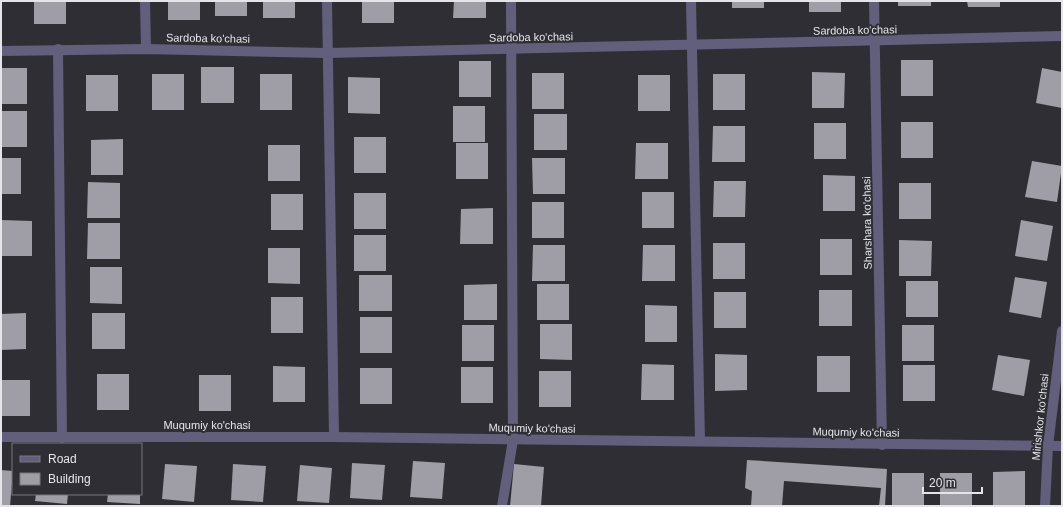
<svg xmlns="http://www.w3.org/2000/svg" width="1063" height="507" font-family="Arial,sans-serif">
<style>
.building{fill:#9f9ea6}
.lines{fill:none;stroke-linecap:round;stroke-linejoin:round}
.street{stroke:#625f7c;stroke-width:10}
.labels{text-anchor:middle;stroke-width:4;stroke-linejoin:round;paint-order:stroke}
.street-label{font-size:11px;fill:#e5e5e9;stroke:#2f2e35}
</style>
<rect width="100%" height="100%" fill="#2f2e35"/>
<g class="building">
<rect x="34" y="1" width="32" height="23"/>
<rect x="168" y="1" width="32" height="19"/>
<rect x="215" y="1" width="32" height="15"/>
<rect x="263" y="1" width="32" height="17"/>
<rect x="362" y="1" width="32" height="22"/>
<polygon points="454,1 486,1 486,18 453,18"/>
<rect x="732" y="1" width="32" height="7"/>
<rect x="809" y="1" width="32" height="11"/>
<rect x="898" y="1" width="33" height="5"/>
<polygon points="967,1 1000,1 1000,7 968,7"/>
<rect x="901" y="60" width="32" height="36"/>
<rect x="459" y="61" width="32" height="36"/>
<rect x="201" y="67" width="33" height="36"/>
<rect x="1" y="68" width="26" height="36"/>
<polygon points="1042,68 1062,72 1062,108 1036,103"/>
<polygon points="812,72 845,73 844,108 812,108"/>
<rect x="532" y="73" width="32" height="36"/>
<rect x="152" y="74" width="32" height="36"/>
<rect x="260" y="74" width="32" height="36"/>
<rect x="713" y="74" width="32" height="36"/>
<rect x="86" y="75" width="32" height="36"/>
<rect x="638" y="75" width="32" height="36"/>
<polygon points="348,77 380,78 380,114 348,113"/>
<rect x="453" y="106" width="32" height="36"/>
<rect x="1" y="111" width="26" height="36"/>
<rect x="534" y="114" width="33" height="36"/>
<rect x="901" y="122" width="32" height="36"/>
<rect x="814" y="123" width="32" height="36"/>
<polygon points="713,126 745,126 745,162 712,162"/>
<rect x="354" y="137" width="32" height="36"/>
<polygon points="123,139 123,175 91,175 91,140"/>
<rect x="456" y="143" width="32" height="36"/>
<polygon points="636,143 668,143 668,179 635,179"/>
<rect x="268" y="145" width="32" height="36"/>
<rect x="1" y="158" width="20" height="36"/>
<polygon points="532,158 565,158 565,194 533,194"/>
<polygon points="1032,161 1062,166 1057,202 1025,197"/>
<polygon points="823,175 855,176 855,211 823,211"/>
<polygon points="714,181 746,181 745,217 713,217"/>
<polygon points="88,182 120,183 120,218 87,218"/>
<rect x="899" y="183" width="32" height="36"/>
<rect x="642" y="192" width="32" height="36"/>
<rect x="354" y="193" width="32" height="36"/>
<rect x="271" y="194" width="32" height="36"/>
<rect x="532" y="202" width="32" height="36"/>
<polygon points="493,208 493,244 460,244 461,209"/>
<polygon points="1,220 32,221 32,256 1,256"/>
<polygon points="1021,220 1053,226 1047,261 1015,256"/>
<polygon points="88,223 120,223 120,259 87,259"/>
<rect x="354" y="235" width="32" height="36"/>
<rect x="820" y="239" width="32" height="36"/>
<polygon points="899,240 932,241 931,276 899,276"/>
<rect x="713" y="243" width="32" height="36"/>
<polygon points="533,245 565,245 565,281 532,281"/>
<polygon points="643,245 675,245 675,281 642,281"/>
<polygon points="268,248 300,248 300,284 268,283"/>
<polygon points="90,267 122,267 122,304 90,303"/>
<rect x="359" y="275" width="33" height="36"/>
<polygon points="1015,277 1047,282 1041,318 1009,312"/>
<rect x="906" y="281" width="32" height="36"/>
<polygon points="497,284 497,320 464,320 464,285"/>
<rect x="537" y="284" width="32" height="36"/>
<rect x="819" y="290" width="33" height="36"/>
<rect x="714" y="292" width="32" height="36"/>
<rect x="271" y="297" width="32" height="36"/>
<polygon points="645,305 677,306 677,342 645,342"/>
<polygon points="26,313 26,349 1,350 1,314"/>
<rect x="92" y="313" width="33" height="36"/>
<rect x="360" y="317" width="32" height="36"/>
<polygon points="540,324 572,324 572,360 540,359"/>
<rect x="462" y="325" width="32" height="36"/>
<rect x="902" y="325" width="32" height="36"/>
<polygon points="715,354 747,355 747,390 715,391"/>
<polygon points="998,355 1030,360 1024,396 992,390"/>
<rect x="817" y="356" width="33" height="36"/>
<polygon points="642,364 674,365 674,400 641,400"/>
<rect x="903" y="365" width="32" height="36"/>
<polygon points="273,366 305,367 305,402 273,402"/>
<rect x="461" y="367" width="32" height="36"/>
<rect x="360" y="368" width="32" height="36"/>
<rect x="539" y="371" width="32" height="36"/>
<rect x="97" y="374" width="32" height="36"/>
<rect x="199" y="375" width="32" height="36"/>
<rect x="1" y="380" width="29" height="36"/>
<polygon points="747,460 887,469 885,506 879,506 881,488 784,481 782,506 751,506 752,491 745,488"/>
<polygon points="413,461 445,463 442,499 410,497"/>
<polygon points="352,463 385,465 382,500 350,498"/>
<polygon points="165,464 197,466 194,502 162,499"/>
<polygon points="233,464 266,466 263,502 231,500"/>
<polygon points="514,464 544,467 541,506 510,506"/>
<polygon points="300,465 332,468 329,503 297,501"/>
<polygon points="1,470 13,471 10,506 1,506"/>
<polygon points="1025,471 1025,506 993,506 993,472"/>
<rect x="892" y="473" width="32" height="33"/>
<rect x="940" y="473" width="32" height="33"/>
<polygon points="36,494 68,494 67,504 35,501"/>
<polygon points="108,494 140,494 140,504 107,502"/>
</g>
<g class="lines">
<g class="street">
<polyline points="145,1 146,49"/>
<polyline points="327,1 334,437"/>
<polyline points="691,1 700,441"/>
<polyline points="874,1 882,445"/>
<polyline points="58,49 62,438"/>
<polyline points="1,51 146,49 327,53 1062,36"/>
<polyline points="1,437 334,437 1062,446"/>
<polyline points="502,506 513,440 511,1"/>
<polyline points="1045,506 1048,446 1062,331"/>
</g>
</g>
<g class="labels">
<g class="street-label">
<text transform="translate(855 30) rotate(-1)" y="4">Sardoba ko'chasi</text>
<text transform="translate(531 37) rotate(-1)" y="4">Sardoba ko'chasi</text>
<text transform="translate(208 38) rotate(1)" y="4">Sardoba ko'chasi</text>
<text transform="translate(867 223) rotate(-91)" y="4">Sharshara ko'chasi</text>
<text transform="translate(1040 417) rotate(-84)" y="4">Mirishkor ko'chasi</text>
<text x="207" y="429">Muqumiy ko'chasi</text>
<text transform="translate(532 428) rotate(1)" y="4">Muqumiy ko'chasi</text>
<text transform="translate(856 432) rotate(1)" y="4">Muqumiy ko'chasi</text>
</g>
</g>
<rect width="1063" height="507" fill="none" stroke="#e5e5e9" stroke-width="4"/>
<rect x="12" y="443" width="130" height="52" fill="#2f2e35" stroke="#78777d"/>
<rect x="20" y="456" width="20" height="6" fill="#625f7c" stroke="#78777d"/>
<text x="48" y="463" font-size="12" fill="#e5e5e9">Road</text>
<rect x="20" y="473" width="20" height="12" fill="#9f9ea6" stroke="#78777d"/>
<text x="48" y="483" font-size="12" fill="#e5e5e9">Building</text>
<path d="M923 487v6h59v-6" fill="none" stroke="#e5e5e9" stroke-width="2"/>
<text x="929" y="487" font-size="12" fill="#e5e5e9" stroke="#2f2e35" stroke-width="3" paint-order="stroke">20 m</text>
</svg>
